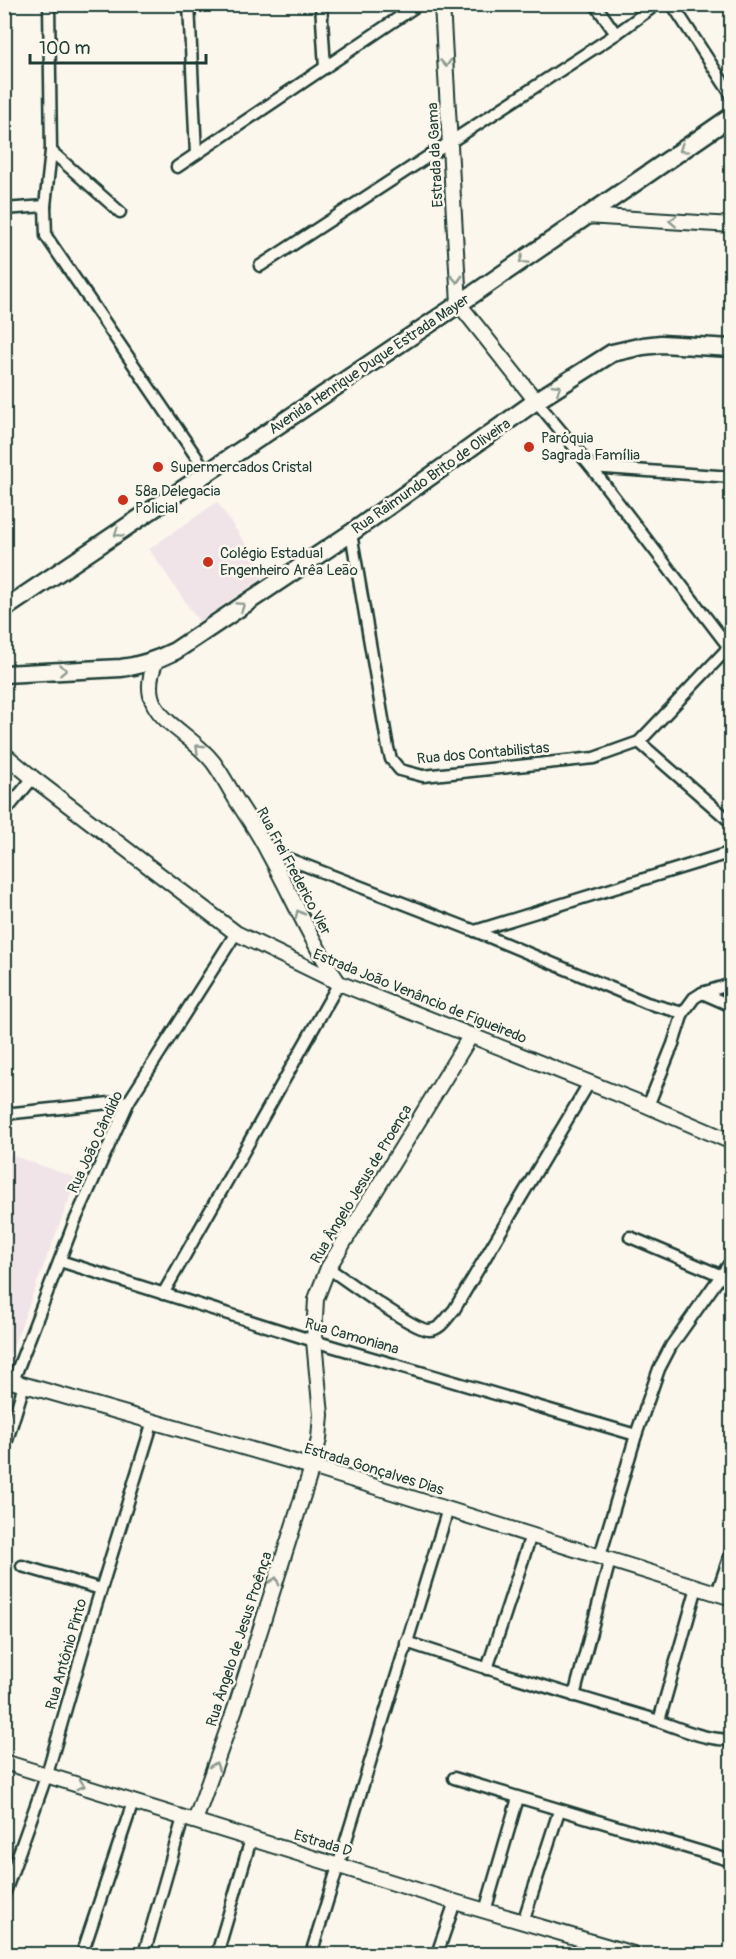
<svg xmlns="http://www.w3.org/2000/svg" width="736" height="1959" font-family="Pangolin,sans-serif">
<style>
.built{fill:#f1e4e9}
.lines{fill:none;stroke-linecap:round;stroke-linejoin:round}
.street-casing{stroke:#1f3d34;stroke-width:15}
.secondary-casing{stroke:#1f3d34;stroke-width:18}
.primary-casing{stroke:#1f3d34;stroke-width:21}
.street{stroke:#fbf7ec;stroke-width:10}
.secondary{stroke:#fbf7ec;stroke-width:14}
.primary{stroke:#fbf7ec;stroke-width:16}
.oneway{stroke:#8d9a90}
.poi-dot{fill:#c8321e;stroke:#fbf7ec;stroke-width:2}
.labels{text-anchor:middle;stroke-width:5;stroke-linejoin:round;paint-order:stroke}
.street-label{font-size:15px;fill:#1f3d34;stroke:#fbf7ec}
.poi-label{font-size:15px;fill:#1f3d34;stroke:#fbf7ec;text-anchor:start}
</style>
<rect width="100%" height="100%" fill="#fbf7ec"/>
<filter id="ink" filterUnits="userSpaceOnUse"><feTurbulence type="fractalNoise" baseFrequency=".0167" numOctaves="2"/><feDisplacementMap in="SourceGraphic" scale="12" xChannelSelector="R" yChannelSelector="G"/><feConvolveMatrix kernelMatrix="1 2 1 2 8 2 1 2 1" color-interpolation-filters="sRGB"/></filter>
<g filter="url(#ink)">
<g class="built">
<polygon points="217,502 267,575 199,622 149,549"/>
<polygon points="5,1153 77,1178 5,1368 4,1368"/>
</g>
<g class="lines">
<defs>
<g id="street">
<polyline points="49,4 51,151 45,206 46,236 208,474"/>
<polyline points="189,4 196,154"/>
<polyline points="321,4 325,68"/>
<polyline points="595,4 616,34"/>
<polyline points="672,4 732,96"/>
<polyline points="51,151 120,212"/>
<polyline points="177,167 419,4"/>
<polyline points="4,209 45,206"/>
<polyline points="260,266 616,34 657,4"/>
<polyline points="536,401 591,467 731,650"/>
<polyline points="591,467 732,477"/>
<polyline points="351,533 388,748 391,759 400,770 423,776 594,758 639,742 732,644"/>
<polyline points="639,742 732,823"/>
<polyline points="4,813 33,778"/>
<polyline points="268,851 475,931 647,1003 683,1013"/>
<polyline points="475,931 732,852"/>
<polyline points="702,993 732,1006"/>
<polyline points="648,1106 673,1044 683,1013 694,998 702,993 732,984"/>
<polyline points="4,1114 129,1101"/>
<polyline points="630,1237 720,1275"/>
<polyline points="60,1261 314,1341 636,1435"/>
<path d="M 328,1268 C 345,1279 414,1331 429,1330 C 441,1330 447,1317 454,1310 L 589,1083"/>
<polyline points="163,1294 339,983"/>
<polyline points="13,1381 74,1223 129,1101 236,933"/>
<polyline points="4,1450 24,1385"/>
<polyline points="600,1556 636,1435 659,1369 671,1346 732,1260"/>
<polyline points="22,1566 101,1589"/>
<polyline points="717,1593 732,1549"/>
<path d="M 406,1642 C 484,1668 564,1693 643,1716 C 673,1725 700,1740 732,1740"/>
<polyline points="487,1669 531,1535"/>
<polyline points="574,1696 610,1560"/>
<polyline points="659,1721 697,1587"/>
<polyline points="454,1778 732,1861"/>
<polyline points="4,1895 47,1774 90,1625 153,1421"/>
<polyline points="485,1911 518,1798"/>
<polyline points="523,1922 559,1811"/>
<polyline points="82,1954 133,1802"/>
<polyline points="144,1954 183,1818"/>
<polyline points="217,1954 251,1839"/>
<polyline points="311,1954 448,1509"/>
<polyline points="437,1954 455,1902"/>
</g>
<g id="secondary">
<polyline points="442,4 459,304 536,401"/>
<polyline points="586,216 732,225"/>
<path d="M 156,661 C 132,716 184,725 213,762 C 222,774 229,788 237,801 C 248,818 259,834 268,852 C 292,895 310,940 338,982"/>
<polyline points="4,754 33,778 236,933 339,983 648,1106 732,1142"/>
<polyline points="4,1379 312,1467 732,1598"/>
<polyline points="4,1762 455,1902 633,1954"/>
<polyline points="195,1821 236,1706 312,1467 319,1439 321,1415 314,1341 315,1317 316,1299 328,1268 471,1035"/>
</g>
<g id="primary">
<polyline points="4,609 459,304 732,116"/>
<path d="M 4,674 L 121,668 C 141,666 157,660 175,651 L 351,533 L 536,401 L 612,353 L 643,346 L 661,344 L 732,348"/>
</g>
</defs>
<use href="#street" class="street-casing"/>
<use href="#secondary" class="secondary-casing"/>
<use href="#primary" class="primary-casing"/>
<use href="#street" class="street"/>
<use href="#secondary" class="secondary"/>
<use href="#primary" class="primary"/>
</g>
<defs><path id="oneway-chevron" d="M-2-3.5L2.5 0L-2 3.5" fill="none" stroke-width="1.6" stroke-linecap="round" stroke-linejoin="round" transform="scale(1.5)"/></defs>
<g class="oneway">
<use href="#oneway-chevron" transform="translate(446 63) rotate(86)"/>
<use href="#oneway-chevron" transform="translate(683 149) rotate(145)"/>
<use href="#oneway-chevron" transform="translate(673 221) rotate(-177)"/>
<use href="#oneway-chevron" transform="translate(523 260) rotate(146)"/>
<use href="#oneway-chevron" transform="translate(457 279) rotate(87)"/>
<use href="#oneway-chevron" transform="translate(557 388) rotate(-32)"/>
<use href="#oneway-chevron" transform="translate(118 533) rotate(146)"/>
<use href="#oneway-chevron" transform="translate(241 606) rotate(-34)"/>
<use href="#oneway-chevron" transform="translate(63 670) rotate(-3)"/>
<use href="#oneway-chevron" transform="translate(199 748) rotate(-136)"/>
<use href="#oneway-chevron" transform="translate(299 914) rotate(-116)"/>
<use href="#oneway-chevron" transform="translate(275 1581) rotate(-73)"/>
<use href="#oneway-chevron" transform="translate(215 1766) rotate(-71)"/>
<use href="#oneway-chevron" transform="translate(81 1785) rotate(18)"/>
</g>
</g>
<g class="poi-dot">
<circle cx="529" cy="447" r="6"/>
<circle cx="158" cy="467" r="6"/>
<circle cx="123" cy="500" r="6"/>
<circle cx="208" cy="562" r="6"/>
</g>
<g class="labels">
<g class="street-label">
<text transform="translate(435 155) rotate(-93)" y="5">Estrada da Gama</text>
<text transform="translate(369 364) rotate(-34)" y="5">Avenida Henrique Duque Estrada Mayer</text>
<text transform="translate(431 476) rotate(-35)" y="5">Rua Raimundo Brito de Oliveira</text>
<text transform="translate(483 753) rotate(-5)" y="5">Rua dos Contabilistas</text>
<text transform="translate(294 871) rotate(62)" y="5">Rua Frei Frederico Vier</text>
<text transform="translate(420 996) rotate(22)" y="5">Estrada João Venâncio de Figueiredo</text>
<text transform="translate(95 1142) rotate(-65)" y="5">Rua João Cândido</text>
<text transform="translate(361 1184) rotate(-59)" y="5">Rua Ângelo Jesus de Proença</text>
<text transform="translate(352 1336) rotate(16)" y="5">Rua Camoniana</text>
<text transform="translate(374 1469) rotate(17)" y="5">Estrada Gonçalves Dias</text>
<text transform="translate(239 1639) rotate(-72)" y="5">Rua Ângelo de Jesus Proênça</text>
<text transform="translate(66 1654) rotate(-74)" y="5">Rua Antônio Pinto</text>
<text transform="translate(323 1843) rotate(17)" y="5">Estrada D</text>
</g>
<g class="poi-label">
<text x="541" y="443">Paróquia<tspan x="541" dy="17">Sagrada Família</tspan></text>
<text x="170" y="472">Supermercados Cristal</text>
<text x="135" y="496">58ª Delegacia<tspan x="135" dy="17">Policial</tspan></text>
<text x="220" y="558">Colégio Estadual<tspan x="220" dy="17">Engenheiro Arêa Leão</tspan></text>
</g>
</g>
<rect width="736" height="1959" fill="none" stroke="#fbf7ec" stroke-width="24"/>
<rect x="12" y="12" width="712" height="1935" fill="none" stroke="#1f3d34" stroke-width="2" filter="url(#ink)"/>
<path d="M30 54v9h176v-9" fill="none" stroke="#1f3d34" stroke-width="3"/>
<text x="39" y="54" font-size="18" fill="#1f3d34" stroke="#fbf7ec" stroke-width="4.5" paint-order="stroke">100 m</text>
</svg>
